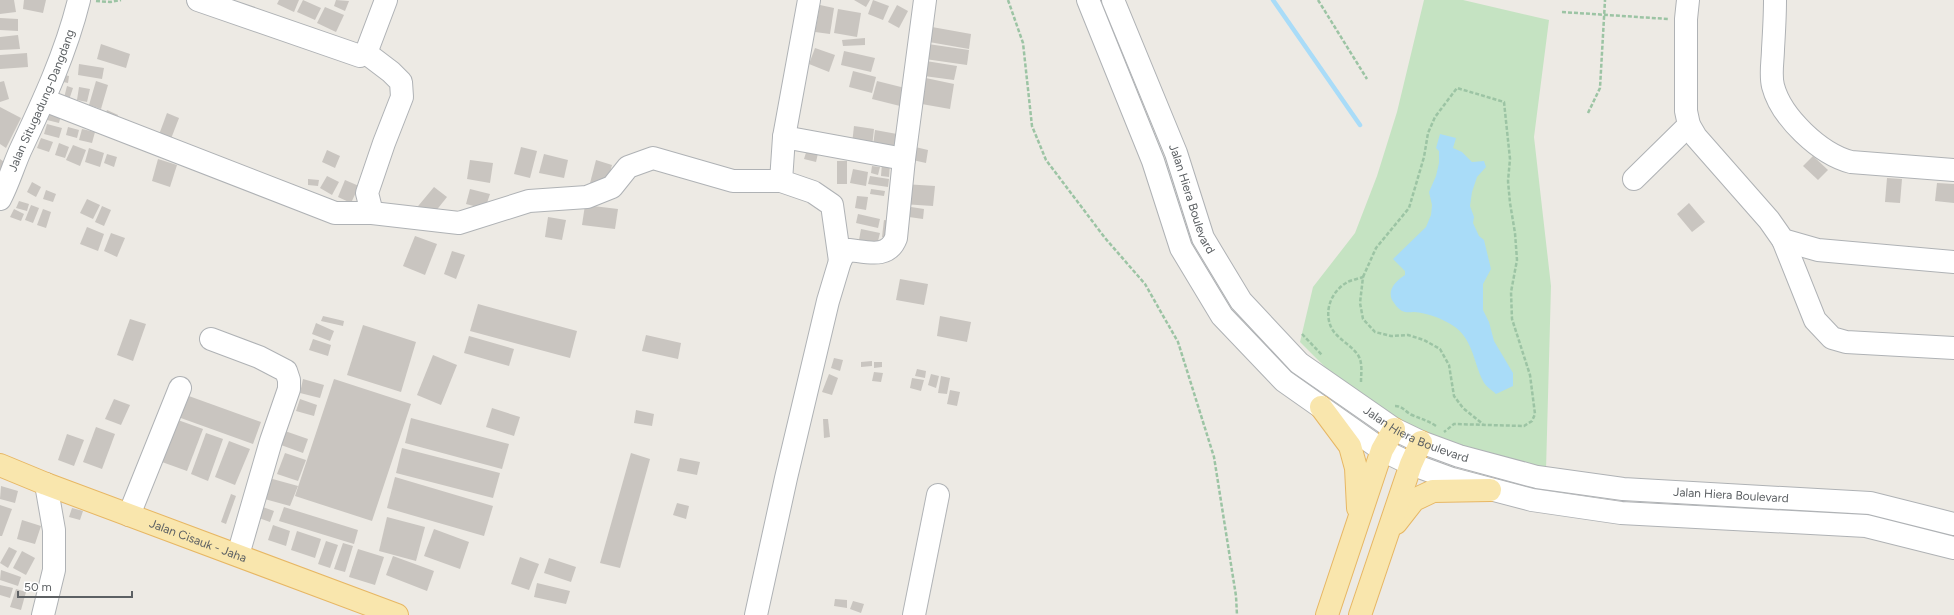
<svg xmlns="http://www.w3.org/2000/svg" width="1954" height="615" font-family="Figtree,sans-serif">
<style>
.green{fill:#c5e3c2}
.water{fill:#a9dcf8}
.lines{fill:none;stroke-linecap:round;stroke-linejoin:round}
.stream{stroke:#a9dcf8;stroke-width:4.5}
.building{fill:#c9c5c0}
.minor-casing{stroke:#afb2b5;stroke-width:24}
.major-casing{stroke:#e7b764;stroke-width:24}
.path{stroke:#9cc4a4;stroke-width:2.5;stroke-dasharray:4 2;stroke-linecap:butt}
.minor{stroke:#fff;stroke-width:22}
.major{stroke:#f9e6ad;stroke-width:22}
.labels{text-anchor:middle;stroke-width:3.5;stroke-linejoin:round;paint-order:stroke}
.street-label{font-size:12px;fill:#5c6063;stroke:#fff}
</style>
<rect width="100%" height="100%" fill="#edeae4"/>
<polygon class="green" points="1424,0 1463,0 1549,20 1534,137 1551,286 1546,470 1516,468 1423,432 1381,409 1331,373 1300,342 1313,287 1355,233 1377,176 1397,112"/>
<path class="water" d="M 1440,134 L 1456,138 L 1453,148 L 1462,152 L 1472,162 L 1484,161 L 1486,167 L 1477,177 L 1472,192 L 1470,206 L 1474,217 L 1473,223 L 1479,236 L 1484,240 L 1491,269 L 1483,284 L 1483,310 L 1489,322 L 1494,341 L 1513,373 L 1513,386 L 1496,394 C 1492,390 1485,386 1483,381 C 1473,361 1473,338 1452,325 C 1441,318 1427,313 1414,312 C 1410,312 1406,313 1402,311 C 1397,308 1395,304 1392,300 C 1387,289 1397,280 1405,275 L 1405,271 L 1393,259 L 1426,227 L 1431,215 L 1432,205 L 1429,192 L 1436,176 L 1439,163 L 1439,151 L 1436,148 Z"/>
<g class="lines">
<polyline class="stream" points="1273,0 1360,125"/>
</g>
<g class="building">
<polygon points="0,0 14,0 16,12 0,14"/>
<polygon points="24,0 46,0 43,13 23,9"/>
<polygon points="279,0 299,0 294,12 277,4"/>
<polygon points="303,0 321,8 315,20 297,12"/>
<polygon points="336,0 349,1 345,11 334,6"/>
<polygon points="854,0 870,0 866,7"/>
<polygon points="873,0 889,6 883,20 868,14"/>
<polygon points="820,5 834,8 830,34 815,32"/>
<polygon points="897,5 908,11 899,28 888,22"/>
<polygon points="325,7 344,15 336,32 317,23"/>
<polygon points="838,9 861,13 857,37 834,33"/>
<polygon points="0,18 18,19 18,31 0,30"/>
<polygon points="932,27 971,34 969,49 929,42"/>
<polygon points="18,35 20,49 0,50 0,37"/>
<polygon points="865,38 865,45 843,46 842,40"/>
<polygon points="101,44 130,54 126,68 97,59"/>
<polygon points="928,44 969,50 967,65 925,59"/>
<polygon points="815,48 835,55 829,72 809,64"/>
<polygon points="844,51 875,58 871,72 841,65"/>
<polygon points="27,53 28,67 0,69 0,55"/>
<polygon points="926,61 957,66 954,80 924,76"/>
<polygon points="79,64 104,68 102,79 78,75"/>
<polygon points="853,71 876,77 872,93 849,87"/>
<polygon points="60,74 69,76 68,83 58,81"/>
<polygon points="921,77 954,84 950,109 916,103"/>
<polygon points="4,81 9,99 0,102 0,82"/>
<polygon points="96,81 108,85 101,109 89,105"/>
<polygon points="877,81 905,88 900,106 872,99"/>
<polygon points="67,86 73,88 69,100 64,98"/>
<polygon points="79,87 90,89 87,102 77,100"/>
<polygon points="0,107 21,118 6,148 0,144"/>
<polygon points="107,110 118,115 114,126 102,121"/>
<polygon points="49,111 61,115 59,123 47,120"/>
<polygon points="167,113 179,118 169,144 157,140"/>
<polygon points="47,124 62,128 59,138 44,134"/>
<polygon points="854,126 874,129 872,147 852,144"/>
<polygon points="68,127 79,130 77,138 66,135"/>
<polygon points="82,129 95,132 92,143 79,140"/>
<polygon points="875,130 897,134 894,149 873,146"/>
<polygon points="41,138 53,142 49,152 37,148"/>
<polygon points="59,143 69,147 65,158 55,155"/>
<polygon points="73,145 86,150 80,166 66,160"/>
<polygon points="808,146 819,149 816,162 804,159"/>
<polygon points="911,146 928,150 926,163 908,159"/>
<polygon points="521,147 537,151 530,178 514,174"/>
<polygon points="89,148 104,153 100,167 85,162"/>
<polygon points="327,150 340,156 335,168 322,162"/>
<polygon points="107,154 117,157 114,167 104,163"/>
<polygon points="544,154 568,160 564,178 539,173"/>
<polygon points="1813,156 1828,170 1818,180 1803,166"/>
<polygon points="0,159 7,164 0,175"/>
<polygon points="158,159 177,165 170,187 152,181"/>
<polygon points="470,160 493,163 490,183 467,179"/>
<polygon points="596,160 612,165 605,191 589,187"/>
<rect x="837" y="161" width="10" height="23"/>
<polygon points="882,163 890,164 889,177 881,176"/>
<polygon points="872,166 880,167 878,175 871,173"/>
<polygon points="853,169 868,172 866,186 850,183"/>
<polygon points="327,176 339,182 332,195 320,188"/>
<polygon points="870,176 889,179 888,187 868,184"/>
<polygon points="1887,178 1902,179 1900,203 1885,202"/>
<polygon points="308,179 319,180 318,186 308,185"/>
<polygon points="345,180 359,186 351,203 338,197"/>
<polygon points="32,182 41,187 36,197 27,192"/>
<polygon points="1937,183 1954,184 1954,203 1935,201"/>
<polygon points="904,184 935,186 933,206 902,204"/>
<polygon points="434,187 447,197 427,222 414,211"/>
<polygon points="470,189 490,194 485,209 466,204"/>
<polygon points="871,189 885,191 884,196 870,194"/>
<polygon points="46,190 56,194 53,202 43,199"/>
<polygon points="857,196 868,197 866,210 855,208"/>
<polygon points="87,199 100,205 93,219 80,213"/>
<polygon points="19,201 29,204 27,211 16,208"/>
<polygon points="1689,203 1705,222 1692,232 1677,214"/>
<polygon points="31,205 39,208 33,223 25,220"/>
<polygon points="585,205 618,209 615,229 582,225"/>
<polygon points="102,206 111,210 104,226 95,222"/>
<polygon points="911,207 924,209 923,219 909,217"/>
<polygon points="14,209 24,214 21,221 10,217"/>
<polygon points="43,209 51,212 46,228 37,225"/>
<polygon points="858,214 880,219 878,228 856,223"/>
<polygon points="548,217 566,220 562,240 545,237"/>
<polygon points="884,220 891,221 889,238 882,237"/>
<polygon points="87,227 104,234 98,251 80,244"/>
<polygon points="861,229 880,233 877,245 859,240"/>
<polygon points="111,233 125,238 117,257 104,251"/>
<polygon points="415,236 437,244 425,275 403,266"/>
<polygon points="452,251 465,255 456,279 444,274"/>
<polygon points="900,279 928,284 924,305 896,300"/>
<polygon points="478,304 577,331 570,358 470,331"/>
<polygon points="323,316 344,321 343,326 321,321"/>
<polygon points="940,316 971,322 967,342 937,336"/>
<polygon points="130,319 146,324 133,361 117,355"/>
<polygon points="316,323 334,331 330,341 312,334"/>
<polygon points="363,325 416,342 401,392 347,375"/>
<polygon points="646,335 681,343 678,359 642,351"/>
<polygon points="469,336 514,349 509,366 464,353"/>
<polygon points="313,339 331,345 328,356 309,350"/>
<polygon points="433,355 457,365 441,405 417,395"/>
<polygon points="834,358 843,360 840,371 831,368"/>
<polygon points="872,361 872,366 861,367 861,362"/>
<polygon points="874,362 882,362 882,367 874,368"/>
<polygon points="917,369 926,371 925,378 915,376"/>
<polygon points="874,372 883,373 881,382 872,381"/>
<polygon points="829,374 838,378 832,395 822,392"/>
<polygon points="931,374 939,376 936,388 928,385"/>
<polygon points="941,376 950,378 947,394 938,393"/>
<polygon points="912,378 924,380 921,391 910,388"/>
<polygon points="303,379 324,385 320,398 300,393"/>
<polygon points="334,379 411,404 372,521 295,496"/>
<polygon points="950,390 960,392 957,406 947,404"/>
<polygon points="186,395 261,422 253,444 178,417"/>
<polygon points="114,399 130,405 121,425 105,419"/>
<polygon points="300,399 317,405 314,416 296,411"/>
<polygon points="492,408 520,417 514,436 486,427"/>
<polygon points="636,410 654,414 652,426 634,423"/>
<polygon points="411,418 509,444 502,469 405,443"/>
<polygon points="823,419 828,419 830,437 824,438"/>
<polygon points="178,420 203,429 187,471 162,462"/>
<polygon points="96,427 115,434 102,469 83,462"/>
<polygon points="285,431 308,439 303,453 281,445"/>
<polygon points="206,433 223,439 208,481 191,474"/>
<polygon points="67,434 84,440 74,466 58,460"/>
<polygon points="229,441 250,449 235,485 215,477"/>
<polygon points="402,448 500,473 493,498 396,473"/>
<polygon points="285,453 306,460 298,481 277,474"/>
<polygon points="631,453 650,459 620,568 600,563"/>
<polygon points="680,458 700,462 697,475 677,471"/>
<polygon points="395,477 493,506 484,536 387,508"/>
<polygon points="269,478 298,486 290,506 261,498"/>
<polygon points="1,486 18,491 15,503 0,499"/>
<polygon points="231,494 236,496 226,524 221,522"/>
<polygon points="677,503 689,506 686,519 673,515"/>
<polygon points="0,505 12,509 2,536 0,536"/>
<polygon points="257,505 274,511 270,522 253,516"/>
<polygon points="284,507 358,530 354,544 279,521"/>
<polygon points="72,508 83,511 80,520 69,517"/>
<polygon points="387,517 425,527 416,561 379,551"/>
<polygon points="22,520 41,526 35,544 17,539"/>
<polygon points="273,525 290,531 286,546 268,540"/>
<polygon points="434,529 469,542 460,569 424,556"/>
<polygon points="297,531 321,539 315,558 291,550"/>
<polygon points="326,541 338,545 330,568 318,564"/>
<polygon points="343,543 353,546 345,572 334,569"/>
<polygon points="9,547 17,551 8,568 0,563"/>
<polygon points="358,549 384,557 375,585 349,577"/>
<polygon points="22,551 35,558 26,575 13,568"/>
<polygon points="393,556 434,571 427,591 386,575"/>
<polygon points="520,557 539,564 529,590 511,584"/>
<polygon points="549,558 576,567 571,582 544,573"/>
<polygon points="1,570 21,577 18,586 0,580"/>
<polygon points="537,583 570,591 566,604 534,597"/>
<polygon points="0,585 13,588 10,598 0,595"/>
<polygon points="16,589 26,592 21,610 10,607"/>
<polygon points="835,599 847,600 847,608 834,606"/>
<polygon points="853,601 864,604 861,613 850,609"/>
</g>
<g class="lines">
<defs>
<g id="minor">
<polyline points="198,0 360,56 366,53 386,0"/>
<polyline points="809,0 784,137 781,181 813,192 832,205 840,261"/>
<polyline points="1088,0 1153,161 1181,248 1222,316 1284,381 1382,450 1411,464 1452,479 1532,500 1621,513 1866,526 1954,548"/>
<path id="s1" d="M 1113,0 L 1176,153 L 1203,238 L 1241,301 L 1299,363 L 1394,429 L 1421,442 L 1459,456 L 1537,477 L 1623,489 L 1870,503 L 1954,524"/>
<polyline points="1688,0 1686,19 1686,111 1689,125 1696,137 1769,220 1783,240 1818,250 1954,262"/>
<path d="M 1775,0 C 1775,16 1774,33 1773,49 C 1773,60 1770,74 1773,86 C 1781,117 1820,154 1851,162 L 1954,170"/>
<polyline points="366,53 391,72 401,82 402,97 384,143 367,193 372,213"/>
<polyline points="44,100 335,213 372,213 459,223 529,201 587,197 612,187 628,167 653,158 733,181 781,181"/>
<polyline points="784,137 904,159"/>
<polyline points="1634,179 1689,125"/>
<path id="s2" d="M 0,199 C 8,184 13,167 20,151 C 43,102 66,53 79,0"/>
<polyline points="1783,240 1815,320 1832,338 1846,342 1954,348"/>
<polyline points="211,339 259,357 286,371 289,380 289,389 271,441 238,555"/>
<polyline points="129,515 180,388"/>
<polyline points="43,615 54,570 54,530 46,484"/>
<path d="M 756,615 L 786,478 L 828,301 L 840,261 L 845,252 L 849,250 C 868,252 888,259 896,238 L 904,159 L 925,0"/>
<polyline points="914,615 938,495"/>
</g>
<g id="major">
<polyline points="1321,407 1350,446 1356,468 1358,508"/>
<path id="s3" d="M 0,465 L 46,484 L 397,615"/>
<polyline points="1396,523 1414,500 1433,491 1490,490"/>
<polyline points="1327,615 1382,450 1394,429"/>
<polyline points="1360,615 1411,464 1421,442"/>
</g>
</defs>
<use href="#minor" class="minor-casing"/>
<use href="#major" class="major-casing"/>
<g class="path">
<polyline points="1008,0 1023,43 1032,126 1046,160 1105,238 1145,284 1178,342 1214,457 1236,596 1237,615"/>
<polyline points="1318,0 1367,79"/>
<polyline points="96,1 110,2 121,0"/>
<polyline points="1562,12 1668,19"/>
<polyline points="1588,113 1600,88 1605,0"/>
<polyline points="1363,277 1376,248 1409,208 1424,157 1428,133 1435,117 1457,88 1504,102 1510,159 1508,181 1510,203 1515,233 1517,260 1511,292 1512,319 1530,375 1535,414 1532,421 1524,426 1454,424 1444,432"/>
<polyline points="1302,334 1322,355"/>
<path d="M 1361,382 C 1361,373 1363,363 1358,355 C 1351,345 1338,339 1332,329 C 1323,312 1331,292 1346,283 C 1350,280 1358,279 1363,277 L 1360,303 L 1363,319 L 1375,332 L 1391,336 L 1408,335 L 1424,340 L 1440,349 L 1449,365 L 1454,396 L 1463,408 L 1483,424"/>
<path d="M 1395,406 C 1403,406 1405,412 1412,415 C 1421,419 1427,420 1436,426"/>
</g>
<use href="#minor" class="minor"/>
<use href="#major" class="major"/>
</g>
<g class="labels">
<g class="street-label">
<text dy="4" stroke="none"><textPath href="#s2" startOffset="107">Jalan Situgadung-Dangdang</textPath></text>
<text dy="4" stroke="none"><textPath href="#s1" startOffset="214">Jalan Hiera Boulevard</textPath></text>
<text dy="4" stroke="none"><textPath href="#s1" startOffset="551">Jalan Hiera Boulevard</textPath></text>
<text dy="4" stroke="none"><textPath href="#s1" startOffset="875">Jalan Hiera Boulevard</textPath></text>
<text dy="4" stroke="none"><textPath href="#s3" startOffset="212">Jalan Cisauk - Jaha</textPath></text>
</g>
</g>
<path d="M18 591v6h114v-6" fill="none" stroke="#5c6063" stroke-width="2"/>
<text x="24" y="591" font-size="12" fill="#5c6063" stroke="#ffffff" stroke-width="3" paint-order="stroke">50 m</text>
</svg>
